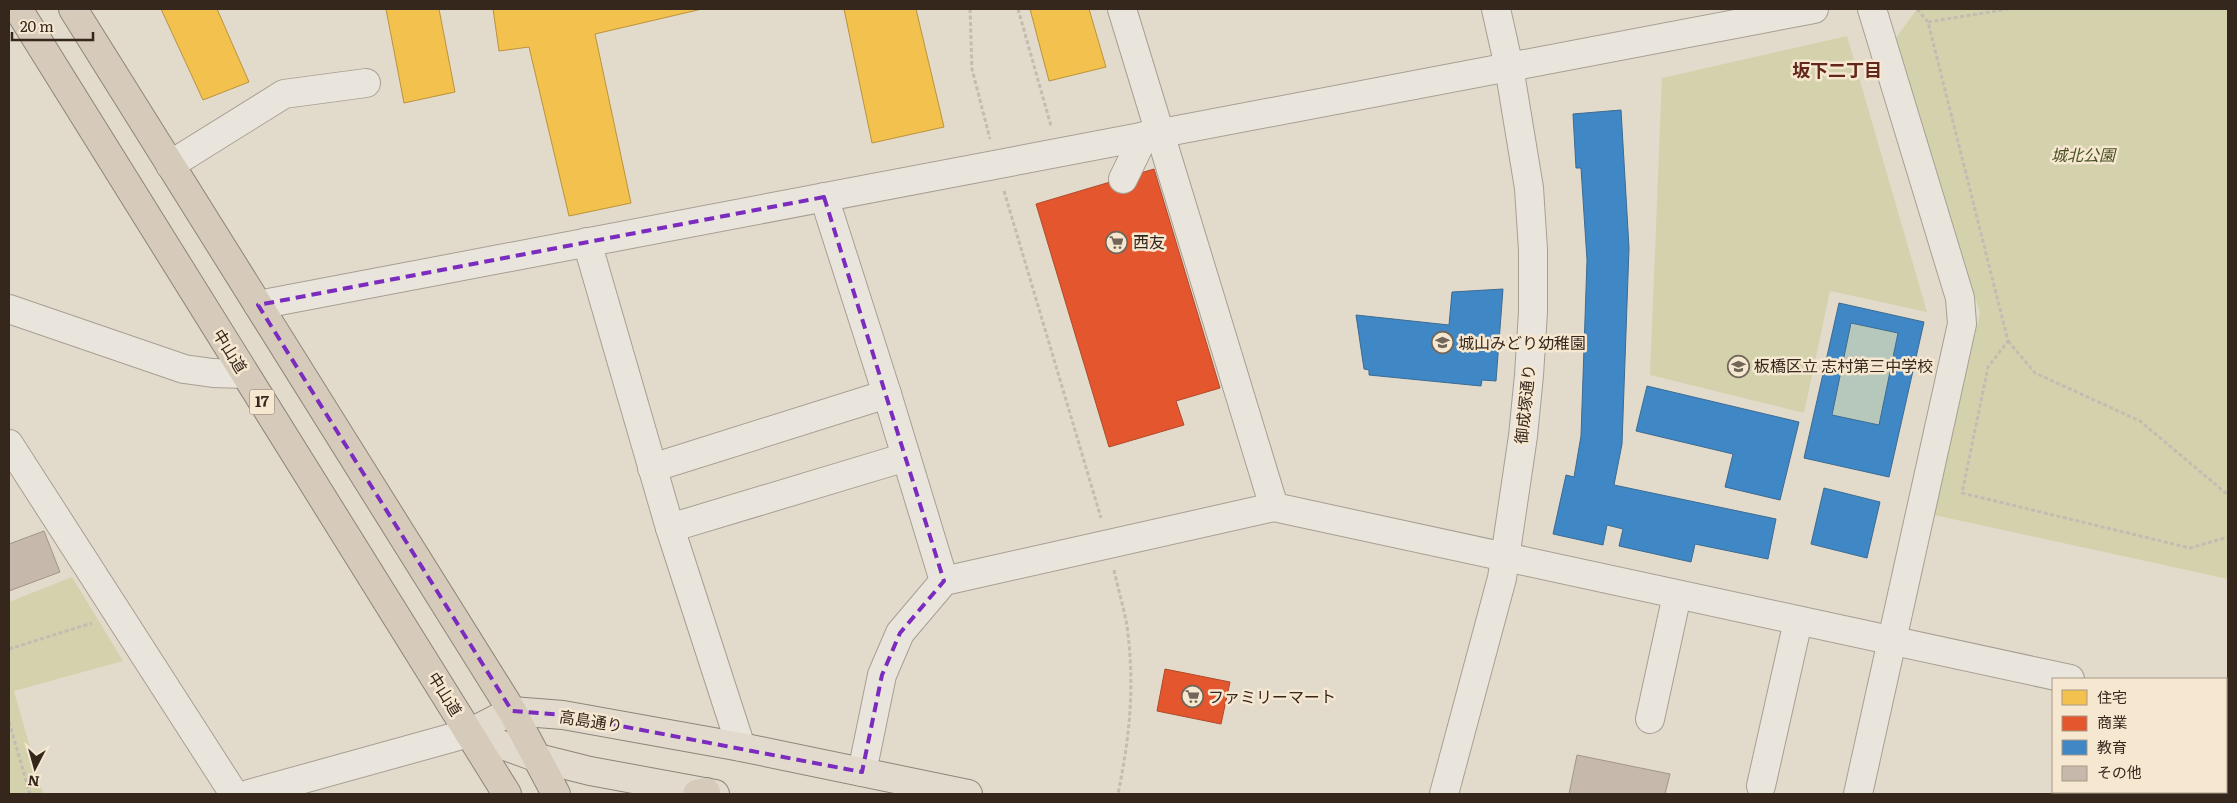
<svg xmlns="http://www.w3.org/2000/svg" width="2237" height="803" font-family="Literata,'Noto Sans JP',serif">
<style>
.green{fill:#d4d2ac}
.water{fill:#b6c7bb}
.homes{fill:#f2c14e;stroke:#ba933f}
.shops{fill:#e4572e;stroke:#b04929}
.schools{fill:#3f88c5;stroke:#3c6b93;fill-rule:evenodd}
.building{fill:#c6b8ab;stroke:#a2968a}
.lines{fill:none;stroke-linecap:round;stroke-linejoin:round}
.minor-casing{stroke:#a79f94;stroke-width:30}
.major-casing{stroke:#8d857a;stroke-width:30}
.highway-casing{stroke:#8d857a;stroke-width:30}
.path{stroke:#c3bcb3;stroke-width:3;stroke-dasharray:4 2.5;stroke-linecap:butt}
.minor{stroke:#eae5dc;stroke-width:28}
.major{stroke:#e2dbcd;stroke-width:28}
.highway{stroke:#d6cabb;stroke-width:28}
.marked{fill:none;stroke:#7b2cbf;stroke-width:4;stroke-dasharray:10 6;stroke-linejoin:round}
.labels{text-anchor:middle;stroke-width:5;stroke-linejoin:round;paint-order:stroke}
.shield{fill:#f5e7d0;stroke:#6f6153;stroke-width:1}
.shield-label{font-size:15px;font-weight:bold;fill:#36271d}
.park-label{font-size:16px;font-style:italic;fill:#495223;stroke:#f5e7d0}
.poi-label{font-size:16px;fill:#36271d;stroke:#f5e7d0;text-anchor:start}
.street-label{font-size:16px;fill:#36271d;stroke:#f5e7d0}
.neighbourhood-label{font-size:18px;font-weight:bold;fill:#62261d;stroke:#f5e7d0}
</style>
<rect width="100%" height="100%" fill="#e2daca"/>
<g class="green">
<polygon points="1917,9 2228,9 2228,579 1934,515 1980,313 1896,38"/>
<polygon points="1847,36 1927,312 1830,291 1804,413 1650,375 1662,78"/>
<polygon points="72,577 123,661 14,691 43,794 9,794 9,602"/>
</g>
<polygon class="water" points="1851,323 1898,333 1879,425 1832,415"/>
<g class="homes">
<polygon points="161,9 217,9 249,82 203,100"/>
<polygon points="386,9 439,9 455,92 404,103"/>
<polygon points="493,9 702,9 595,34 631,203 569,216 529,47 499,51"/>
<polygon points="844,9 916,9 944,127 872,143"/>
<polygon points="1030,9 1089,9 1106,67 1049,81"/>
</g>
<g class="shops">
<polygon points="1154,169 1220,388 1176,401 1184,425 1109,447 1036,204"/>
<polygon points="1165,669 1230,682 1221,724 1157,711"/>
</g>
<g class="schools">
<polygon points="1621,110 1629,248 1622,444 1614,485 1776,519 1768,559 1695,544 1691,562 1619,546 1623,529 1607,525 1603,545 1553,534 1566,475 1574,477 1581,436 1587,260 1581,168 1576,168 1573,114"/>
<polygon points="1503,289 1496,381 1482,380 1481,386 1369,375 1369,370 1364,369 1356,315 1449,325 1452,292"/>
<path d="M 1839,303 L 1924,322 L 1889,477 L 1804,458 ZM 1851,323 L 1898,333 L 1879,425 L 1832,415 Z"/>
<polygon points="1647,386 1799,422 1780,500 1725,487 1733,454 1636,431"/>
<polygon points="1824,488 1880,502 1867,558 1811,544"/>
</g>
<g class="building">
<polygon points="44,531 60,572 9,591 9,544"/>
<polygon points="1577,755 1670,774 1665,794 1569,794"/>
</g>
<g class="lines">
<defs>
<g id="minor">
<polyline points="1122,9 1274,507"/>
<polyline points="170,165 284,94 366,83"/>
<polyline points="1123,179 1144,136"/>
<polyline points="824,197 887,394 944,581"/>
<polyline points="587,242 670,528 741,747"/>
<polyline points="258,305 1814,9"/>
<polyline points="9,309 184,369 213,373 244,374"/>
<polyline points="9,444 234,794"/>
<polyline points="652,468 887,394"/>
<polyline points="670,528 906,457"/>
<polyline points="2226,713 2228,714"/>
<polyline points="1650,719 1677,595"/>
<polyline points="862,772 882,675 900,633 944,581 1274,507 2070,679"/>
<polyline points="1761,786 1798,621"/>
<polyline points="249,794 469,733"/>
<polyline points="1444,794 1502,578 1523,436 1529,375 1533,312 1533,250 1529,188 1509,67 1496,9"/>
<polyline points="1858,794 1962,324 1960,298 1872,9"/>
</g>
<g id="major">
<polyline points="469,733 512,711 563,715 741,747 968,794"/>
<polyline points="469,733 538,758 590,771 715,794"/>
</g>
<g id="highway">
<polyline points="18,9 507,794"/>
<polyline points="73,9 512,711 556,794"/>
<polyline points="697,794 706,792"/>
</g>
</defs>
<use href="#minor" class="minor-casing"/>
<use href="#major" class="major-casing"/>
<use href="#highway" class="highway-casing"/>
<g class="path">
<polyline points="970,9 972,69 990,139"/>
<polyline points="1018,9 1051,126"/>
<polyline points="1917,9 1928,22 2008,341 1988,367 1962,493 2190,548 2228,537"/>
<polyline points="1928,22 2008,9"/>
<polyline points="1004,191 1101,518"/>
<polyline points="2008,341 2035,373 2140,421 2228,495"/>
<path d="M 1114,570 C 1118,589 1124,608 1127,626 C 1135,686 1130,735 1118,794"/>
<polyline points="9,649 92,623"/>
<polyline points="9,722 30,794"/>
</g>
<use href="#minor" class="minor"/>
<use href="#major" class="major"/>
<use href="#highway" class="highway"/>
</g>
<path class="marked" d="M 824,197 L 944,581 L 900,633 L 882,675 L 862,772 L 563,715 L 512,711 L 258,305 Z"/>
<defs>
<symbol id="supermarket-ring" viewBox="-11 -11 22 22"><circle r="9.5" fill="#f5e7d0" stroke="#72665a" stroke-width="1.5"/><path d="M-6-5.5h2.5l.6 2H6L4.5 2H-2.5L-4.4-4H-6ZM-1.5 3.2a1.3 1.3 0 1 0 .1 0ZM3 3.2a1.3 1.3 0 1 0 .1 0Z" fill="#72665a"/></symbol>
<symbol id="school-ring" viewBox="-11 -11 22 22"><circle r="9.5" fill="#f5e7d0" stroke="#72665a" stroke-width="1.5"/><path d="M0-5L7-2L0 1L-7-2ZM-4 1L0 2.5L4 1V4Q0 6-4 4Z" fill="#72665a"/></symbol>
</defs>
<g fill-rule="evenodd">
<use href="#supermarket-ring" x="1104" y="230" width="25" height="25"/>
<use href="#school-ring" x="1430" y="330" width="25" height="25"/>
<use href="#school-ring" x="1726" y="354" width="25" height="25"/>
<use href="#supermarket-ring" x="1180" y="684" width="25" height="25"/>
</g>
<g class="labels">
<rect class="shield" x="249.5" y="389.5" width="25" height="25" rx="4"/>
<g class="shield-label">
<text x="262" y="407">17</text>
</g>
<g class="park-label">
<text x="2083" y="161">城北公園</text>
</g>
<g class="poi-label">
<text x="1133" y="248">西友</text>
<text x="1458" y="349">城山みどり幼稚園</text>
<text x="1754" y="372">板橋区立 志村第三中学校</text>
<text x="1208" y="703">ファミリーマート</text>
</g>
<g class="street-label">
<text transform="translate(230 351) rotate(58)" y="6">中山道</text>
<text transform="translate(1525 404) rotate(-84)" y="6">御成塚通り</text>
<text transform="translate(445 694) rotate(58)" y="6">中山道</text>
<text transform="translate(591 721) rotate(9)" y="6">高島通り</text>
</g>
<g class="neighbourhood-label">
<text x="1837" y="77">坂下二丁目</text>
</g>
</g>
<rect width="2237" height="803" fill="none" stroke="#36271d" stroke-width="20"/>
<rect x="2052" y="678" width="175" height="115" fill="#f5e7d0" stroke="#a99a88"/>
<rect x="2062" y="690" width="25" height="15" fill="#f2c14e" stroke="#a99a88"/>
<text x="2097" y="703" font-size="15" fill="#36271d">住宅</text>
<rect x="2062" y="716" width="25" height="15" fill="#e4572e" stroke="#a99a88"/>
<text x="2097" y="728" font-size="15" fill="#36271d">商業</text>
<rect x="2062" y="740" width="25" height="15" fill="#3f88c5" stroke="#a99a88"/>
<text x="2097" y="753" font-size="15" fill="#36271d">教育</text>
<rect x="2062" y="766" width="25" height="15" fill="#c6b8ab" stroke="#a99a88"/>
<text x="2097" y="778" font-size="15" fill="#36271d">その他</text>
<g transform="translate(35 768) rotate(186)" stroke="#f5e7d0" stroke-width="4" paint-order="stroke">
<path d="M0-4L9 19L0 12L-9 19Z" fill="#36271d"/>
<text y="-8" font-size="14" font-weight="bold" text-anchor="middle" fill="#36271d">N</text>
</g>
<path d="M12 32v8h81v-8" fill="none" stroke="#36271d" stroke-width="2.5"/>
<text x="20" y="32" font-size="15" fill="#36271d" stroke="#f5e7d0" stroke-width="4" paint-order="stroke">20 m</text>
</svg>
